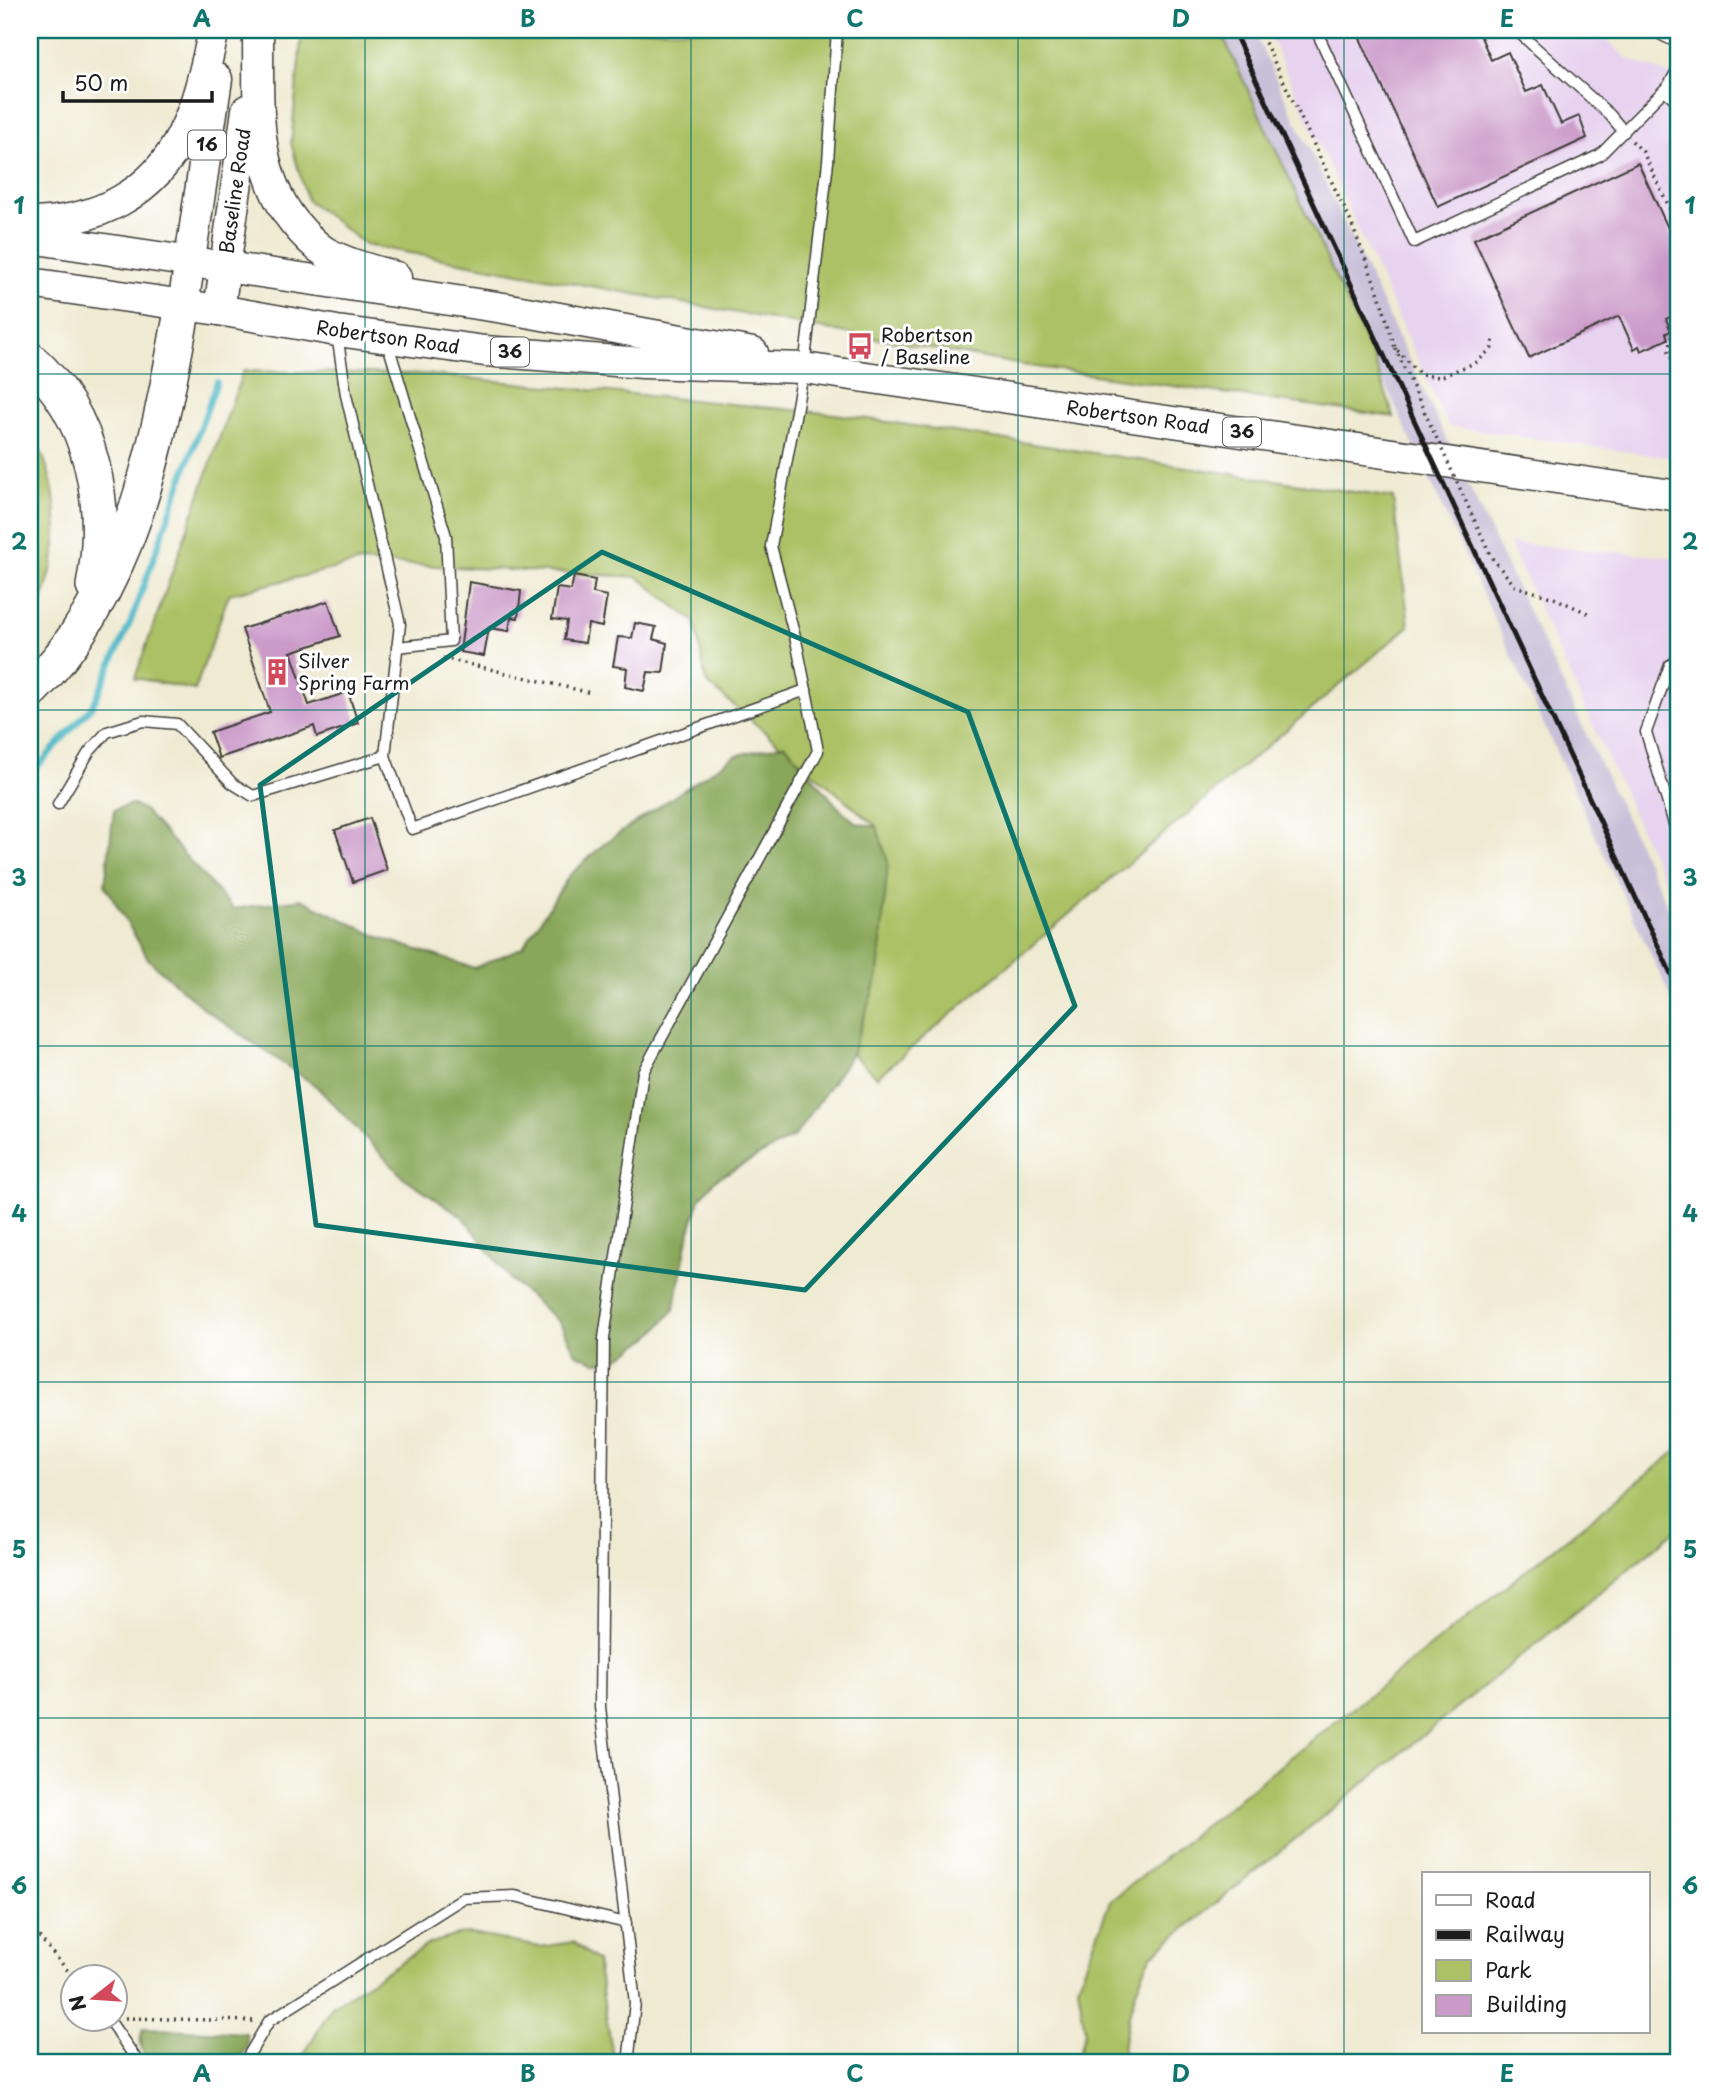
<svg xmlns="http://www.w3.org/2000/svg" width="1709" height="2093" font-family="'Playpen Sans',sans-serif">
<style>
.built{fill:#e7d2ef}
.industrial{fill:#c8bfd8}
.green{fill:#acc165;stroke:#646e40;stroke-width:2}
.forest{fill:#89a75a;stroke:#52623b;stroke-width:2}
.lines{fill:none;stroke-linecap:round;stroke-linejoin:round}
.stream{stroke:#48b6c4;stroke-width:6}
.building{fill:#cb9ac9}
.service-casing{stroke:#3c3b37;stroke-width:13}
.tertiary-casing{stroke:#3c3b37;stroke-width:26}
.primary-casing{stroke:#3c3b37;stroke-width:33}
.motorway-casing{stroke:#3c3b37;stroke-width:38}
.path{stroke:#3c3b37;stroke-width:3.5;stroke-dasharray:2 5;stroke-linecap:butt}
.service{stroke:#fff;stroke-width:10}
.tertiary{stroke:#fff;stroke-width:23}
.primary{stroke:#fff;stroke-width:30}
.motorway{stroke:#fff;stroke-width:35}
.rail{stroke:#1c1c1c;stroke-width:5}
.path-bridge{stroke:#3c3b37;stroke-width:3.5;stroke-dasharray:2 5;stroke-linecap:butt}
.marked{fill:none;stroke:#0f766e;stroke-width:5;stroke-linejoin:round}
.grid{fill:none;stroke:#0f766e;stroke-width:2;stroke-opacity:0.55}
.labels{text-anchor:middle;stroke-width:6;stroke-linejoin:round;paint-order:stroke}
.shield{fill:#fff;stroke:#606060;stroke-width:2}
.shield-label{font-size:18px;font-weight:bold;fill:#1c1c1c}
.street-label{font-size:19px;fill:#1c1c1c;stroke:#fff}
.poi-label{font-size:19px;fill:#1c1c1c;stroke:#fff;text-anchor:start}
.neatline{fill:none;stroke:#0f766e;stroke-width:2.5}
.grid-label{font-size:23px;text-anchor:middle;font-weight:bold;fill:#0f766e}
</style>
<rect width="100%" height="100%" fill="#fff"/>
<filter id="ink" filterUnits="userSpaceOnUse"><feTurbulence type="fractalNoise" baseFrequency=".0143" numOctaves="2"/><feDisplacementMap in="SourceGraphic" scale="14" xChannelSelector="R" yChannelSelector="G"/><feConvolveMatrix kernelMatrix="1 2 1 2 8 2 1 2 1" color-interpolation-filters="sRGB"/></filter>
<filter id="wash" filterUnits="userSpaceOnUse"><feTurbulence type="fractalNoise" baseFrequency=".00686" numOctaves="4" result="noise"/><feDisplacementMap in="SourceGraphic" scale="28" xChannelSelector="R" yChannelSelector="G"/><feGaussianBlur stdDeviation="1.57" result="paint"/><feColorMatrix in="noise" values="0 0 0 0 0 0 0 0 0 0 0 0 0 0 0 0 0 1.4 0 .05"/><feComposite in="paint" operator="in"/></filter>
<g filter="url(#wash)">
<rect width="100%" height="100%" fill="#efead2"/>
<g class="built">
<polygon points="1267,30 1596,30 1628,59 1679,78 1679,459 1448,426"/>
<polygon points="1509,543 1679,558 1679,913"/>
</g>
<polygon class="industrial" points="1220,30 1253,30 1679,930 1679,1015"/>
<g class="green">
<polygon points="302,30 1220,30 1373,357 1394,417 1022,365 366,245 307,200 291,143"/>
<polygon points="243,371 424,374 835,414 1393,498 1409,626 877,1077 852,1054 878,975 877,827 706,682 695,622 638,577 361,562 229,594 195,690 135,678"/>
<path d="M 30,431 C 67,492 63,565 30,625 Z"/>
<path d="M 1679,1449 L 1679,1528 L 1152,1955 C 1134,1987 1124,2027 1122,2063 L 1076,2063 L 1085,2031 L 1078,1986 L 1110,1901 Z"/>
<polygon points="472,1934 540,1947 573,1942 597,1961 614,2063 299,2063 332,2006 429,1944 457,1935"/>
</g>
<g class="forest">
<polygon points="785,744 837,806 856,823 877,827 888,862 878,975 852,1054 795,1136 716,1179 700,1199 688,1237 674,1310 653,1334 628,1352 616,1360 596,1362 576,1354 560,1323 511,1280 463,1217 403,1177 316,1086 203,1008 149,960 105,885 114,810 131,804 144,810 233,909 301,899 381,938 474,968 523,947 569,876 605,843 734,756"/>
<path d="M 143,2028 L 246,2033 C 250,2045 244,2053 237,2063 L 150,2063 C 141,2051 138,2043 143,2028 Z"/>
</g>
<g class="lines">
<polyline class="stream" points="30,770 39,765 93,705 131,621 217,382"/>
</g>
<g id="blocks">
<g class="building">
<polygon points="1356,30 1478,30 1491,60 1508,52 1526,92 1543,85 1561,124 1579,116 1587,138 1438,207"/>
<polygon points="1638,163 1679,252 1679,312 1666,319 1671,331 1666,333 1668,339 1641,351 1639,346 1634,349 1619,316 1529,358 1474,239"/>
<polygon points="574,576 595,580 593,593 607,596 602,627 588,624 585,643 564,640 567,621 552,619 557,588 571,590"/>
<polygon points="469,582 521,591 518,618 511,617 509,631 489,628 484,656 460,652"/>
<polygon points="328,601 340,636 291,652 309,705 348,692 358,723 317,737 314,726 219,758 210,732 270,712 242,629"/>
<polygon points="635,623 656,627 653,639 667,643 663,673 648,672 644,691 625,687 627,668 613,666 618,637 632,638"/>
<polygon points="370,818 387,870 353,882 335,830"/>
</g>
</g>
</g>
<g filter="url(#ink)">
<use href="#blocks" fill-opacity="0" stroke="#3c3b37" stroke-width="2"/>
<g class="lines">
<defs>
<g id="service">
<polyline points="1316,30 1414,242 1600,155 1669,85 1679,67"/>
<polyline points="1516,30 1610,115 1624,132"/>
<polyline points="1665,90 1679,103"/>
<polyline points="337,334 346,395 400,624 385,756"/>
<polyline points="387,341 446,536 451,641 397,647"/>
<polyline points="1679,660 1670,665 1646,732 1679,840"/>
<polyline points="58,804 89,752 107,732 143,721 177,724 232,783 253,796 385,756 412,829 806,690"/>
<polyline points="109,2020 139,2063"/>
<polyline points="244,2063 269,2021 463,1898 515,1896 626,1923"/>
<polyline points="628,2063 635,2003 600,1707 604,1338 643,1072 818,751 797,645 771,546 804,368 828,162 837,30"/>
</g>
<polyline id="tertiary" points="1666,30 1679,36"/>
<g id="primary">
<path d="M 258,37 C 259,101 252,169 294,222 C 303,233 313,244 325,252 C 347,264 372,270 396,277"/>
<path d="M 30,223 C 95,222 154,195 183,133 C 199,101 206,64 214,30"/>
<polyline points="30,238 504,308 753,353"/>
<polyline points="30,283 219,310 337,331 485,351 643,363 804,368 1679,496"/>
<polyline points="183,306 217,79"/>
<polyline points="219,310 247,110"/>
</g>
<g id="motorway">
<path d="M 30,360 C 94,416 109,506 94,586"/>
<path d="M 30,691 C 133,590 158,442 183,306"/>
</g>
</defs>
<use href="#service" class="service-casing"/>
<use href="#tertiary" class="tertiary-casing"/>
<use href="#primary" class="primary-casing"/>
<use href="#motorway" class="motorway-casing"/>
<g class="path">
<polyline points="1259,30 1350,220 1379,294 1395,348 1421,375 1440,377 1477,362 1492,348 1494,337"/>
<polyline points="1632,141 1643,152 1679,228"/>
<polyline points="1679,334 1672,337 1669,352 1679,376"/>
<polyline points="1492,558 1515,586 1554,598 1592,615"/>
<polyline points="443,658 591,693"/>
<polyline points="30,1926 74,1978"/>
<polyline points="125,2018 253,2021"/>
</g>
<use href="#service" class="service"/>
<use href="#tertiary" class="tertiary"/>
<use href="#primary" class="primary"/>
<use href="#motorway" class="motorway"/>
<polyline class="rail" points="1233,30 1679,991"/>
<polyline class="path-bridge" points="1395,348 1492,558"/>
</g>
</g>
<path class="marked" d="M 602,552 L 968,712 L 1075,1006 L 805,1290 L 316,1225 L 260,785 Z"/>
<path class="grid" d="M 365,30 L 365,2063M 691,30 L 691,2063M 1018,30 L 1018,2063M 1344,30 L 1344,2063M 30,374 L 1679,374M 30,710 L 1679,710M 30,1046 L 1679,1046M 30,1382 L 1679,1382M 30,1718 L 1679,1718"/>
<defs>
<symbol id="bus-bare" viewBox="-9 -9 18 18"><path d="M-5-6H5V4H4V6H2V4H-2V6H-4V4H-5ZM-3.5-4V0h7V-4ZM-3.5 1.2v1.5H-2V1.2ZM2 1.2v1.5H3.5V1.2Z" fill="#d1495b" stroke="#fff" stroke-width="2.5" paint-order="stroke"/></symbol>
<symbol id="building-bare" viewBox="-9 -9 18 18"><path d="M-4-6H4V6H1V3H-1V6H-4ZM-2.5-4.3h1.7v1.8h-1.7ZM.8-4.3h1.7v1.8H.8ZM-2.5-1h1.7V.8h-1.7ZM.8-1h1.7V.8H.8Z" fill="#d1495b" stroke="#fff" stroke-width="2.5" paint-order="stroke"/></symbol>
</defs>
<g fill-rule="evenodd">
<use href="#bus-bare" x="841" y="327" width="38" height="38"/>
<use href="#building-bare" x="258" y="653" width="38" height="38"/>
</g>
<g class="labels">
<g class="shield">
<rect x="188" y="130.5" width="38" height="29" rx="5"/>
<rect x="491" y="337.5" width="38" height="29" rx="5"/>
<rect x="1223" y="417.5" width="38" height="29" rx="5"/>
</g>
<g class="shield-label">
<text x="207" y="151">16</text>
<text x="510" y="358">36</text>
<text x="1242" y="438">36</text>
</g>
<g class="street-label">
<text transform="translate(235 191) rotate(-82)" y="7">Baseline Road</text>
<text transform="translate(388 337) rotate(8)" y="7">Robertson Road</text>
<text transform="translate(1138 417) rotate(8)" y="7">Robertson Road</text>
</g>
<g class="poi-label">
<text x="881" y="342">Robertson<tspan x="881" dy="22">/ Baseline</tspan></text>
<text x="298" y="668">Silver<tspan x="298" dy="22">Spring Farm</tspan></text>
</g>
</g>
<rect width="1709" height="2093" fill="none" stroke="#fff" stroke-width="77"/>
<rect x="1422" y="1872" width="228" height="161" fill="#ffffff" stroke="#a4a4a4" stroke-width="2"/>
<rect x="1436" y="1895" width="35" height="10" fill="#ffffff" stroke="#a4a4a4" stroke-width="2"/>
<text x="1485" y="1908" font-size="21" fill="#1c1c1c">Road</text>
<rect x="1436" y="1930" width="35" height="10" fill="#1c1c1c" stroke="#a4a4a4" stroke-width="2"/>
<text x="1485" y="1942" font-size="21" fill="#1c1c1c">Railway</text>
<rect x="1436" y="1960" width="35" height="21" fill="#acc165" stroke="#a4a4a4" stroke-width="2"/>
<text x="1485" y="1978" font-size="21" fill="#1c1c1c">Park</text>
<rect x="1436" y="1995" width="35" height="21" fill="#cb9ac9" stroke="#a4a4a4" stroke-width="2"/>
<text x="1485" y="2012" font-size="21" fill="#1c1c1c">Building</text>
<g transform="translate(94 1998) rotate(253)"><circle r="33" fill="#ffffff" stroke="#a4a4a4" stroke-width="2"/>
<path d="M0-5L12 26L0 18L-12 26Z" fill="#d1495b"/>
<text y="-10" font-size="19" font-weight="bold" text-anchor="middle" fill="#1c1c1c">N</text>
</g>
<path d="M63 91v10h149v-10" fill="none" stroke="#1c1c1c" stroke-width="3.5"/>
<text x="74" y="91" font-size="21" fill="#1c1c1c" stroke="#ffffff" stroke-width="5" paint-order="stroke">50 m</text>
<rect x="38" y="38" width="1632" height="2016" class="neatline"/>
<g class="grid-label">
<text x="202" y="27">A</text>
<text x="528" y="27">B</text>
<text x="855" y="27">C</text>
<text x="1181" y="27">D</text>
<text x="1507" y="27">E</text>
<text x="19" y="214">1</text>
<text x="1690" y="214">1</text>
<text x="19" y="550">2</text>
<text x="1690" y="550">2</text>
<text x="19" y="886">3</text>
<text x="1690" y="886">3</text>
<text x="19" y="1222">4</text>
<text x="1690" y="1222">4</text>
<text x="19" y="1558">5</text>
<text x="1690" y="1558">5</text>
<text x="19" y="1894">6</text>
<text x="1690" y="1894">6</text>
<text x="202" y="2082">A</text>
<text x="528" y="2082">B</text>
<text x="855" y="2082">C</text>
<text x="1181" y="2082">D</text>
<text x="1507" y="2082">E</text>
</g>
</svg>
